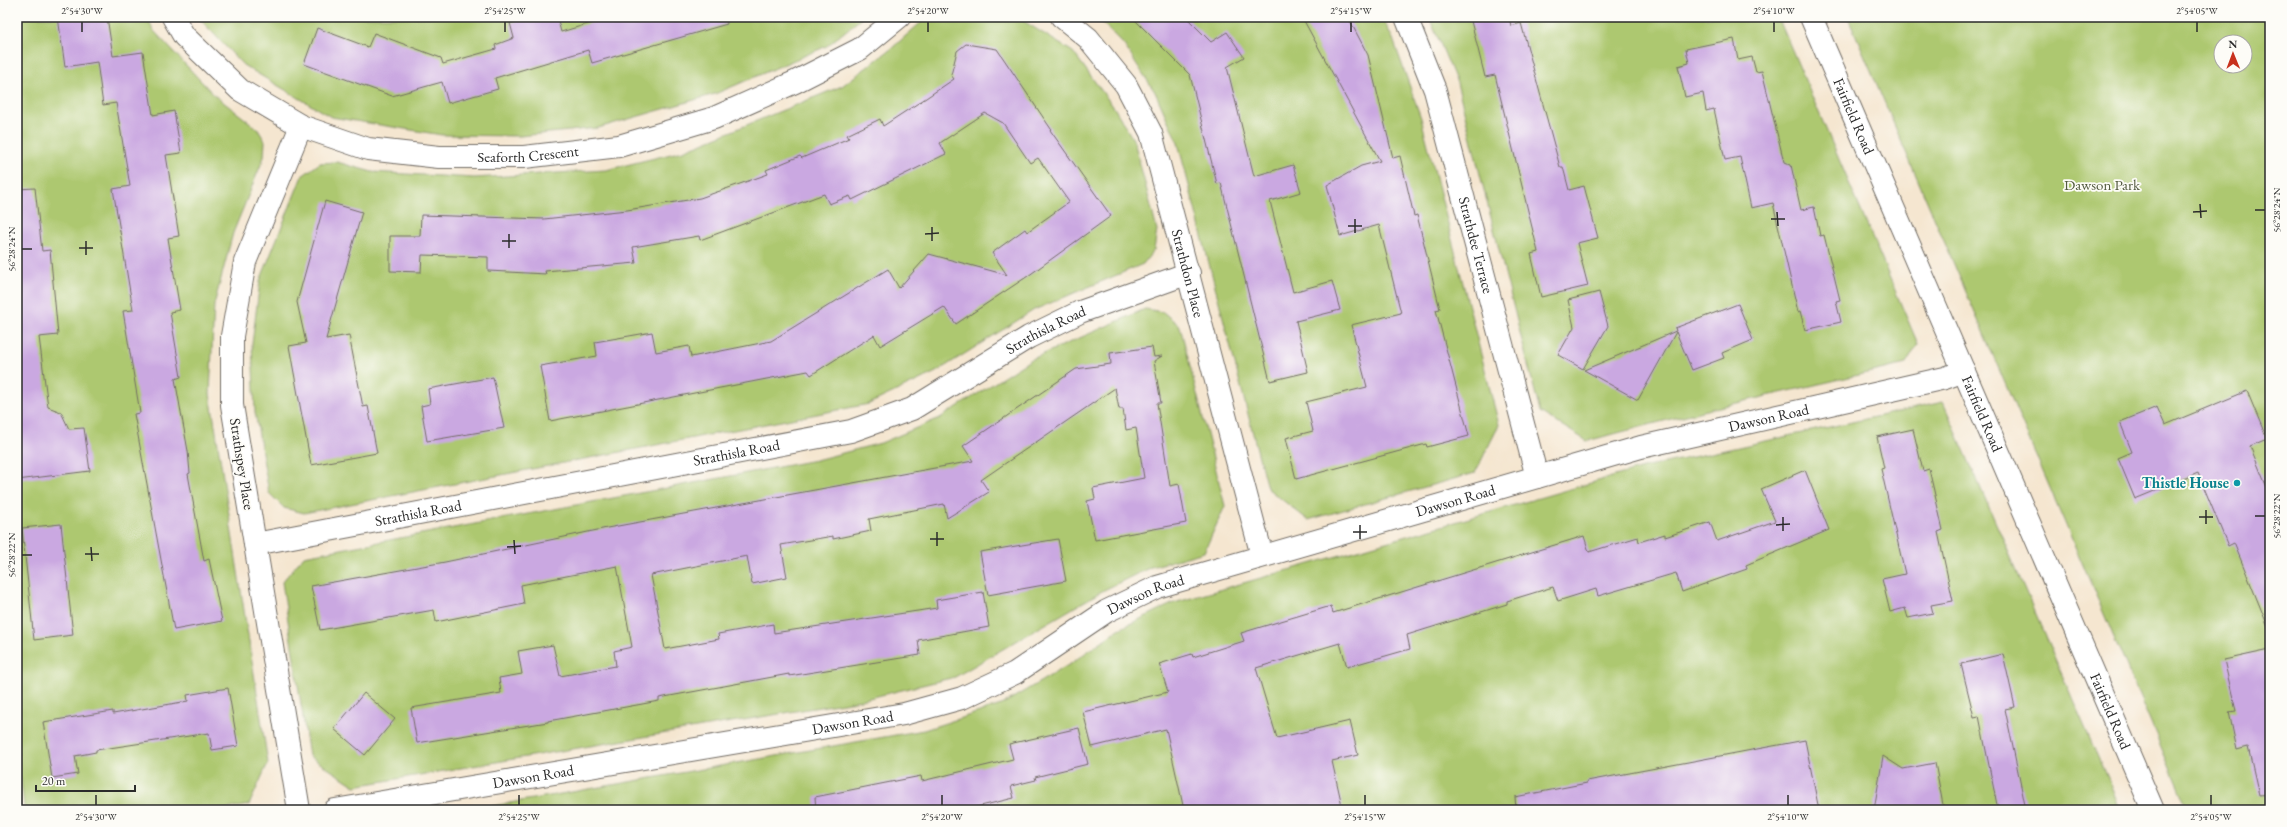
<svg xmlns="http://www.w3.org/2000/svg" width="2287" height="827" font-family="'EB Garamond',serif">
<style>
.green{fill:#adc86f;stroke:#6c7a4d;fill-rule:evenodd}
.building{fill:#caa8e1}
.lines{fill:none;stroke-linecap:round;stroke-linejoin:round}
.minor-casing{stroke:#726c65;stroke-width:24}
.minor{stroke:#fff;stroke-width:22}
.ticks{fill:none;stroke:#2b2b2b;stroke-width:1.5}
.culture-dot{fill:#0f9aa8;stroke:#fdfcf7;stroke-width:1.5}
.labels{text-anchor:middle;stroke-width:3.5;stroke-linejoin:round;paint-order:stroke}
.street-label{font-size:15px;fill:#2b2b2b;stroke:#fdfcf7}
.park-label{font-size:15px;fill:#525a3f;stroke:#fdfcf7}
.culture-label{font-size:15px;font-weight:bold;fill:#0d838f;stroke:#fdfcf7;text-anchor:end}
.neatline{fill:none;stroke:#2b2b2b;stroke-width:1.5}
.ticks-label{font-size:10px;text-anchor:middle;fill:#2b2b2b}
</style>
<rect width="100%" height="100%" fill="#fdfcf7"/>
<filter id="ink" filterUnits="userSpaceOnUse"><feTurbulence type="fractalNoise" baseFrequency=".025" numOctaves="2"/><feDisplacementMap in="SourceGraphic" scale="8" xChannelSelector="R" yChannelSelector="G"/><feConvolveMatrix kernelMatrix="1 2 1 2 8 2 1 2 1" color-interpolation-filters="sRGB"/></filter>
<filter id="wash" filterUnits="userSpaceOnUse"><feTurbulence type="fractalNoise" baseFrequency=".012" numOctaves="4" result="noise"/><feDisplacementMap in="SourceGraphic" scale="16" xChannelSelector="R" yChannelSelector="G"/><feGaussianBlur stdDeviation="0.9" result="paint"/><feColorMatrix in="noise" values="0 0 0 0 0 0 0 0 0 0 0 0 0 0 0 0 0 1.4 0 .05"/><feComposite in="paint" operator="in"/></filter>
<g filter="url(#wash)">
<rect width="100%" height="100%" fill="#f5e6d0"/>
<g class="green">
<polygon points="17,17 147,17 154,31 214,95 257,128 265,141 264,157 233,233 214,305 210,394 268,763 249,805 221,810 28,810 24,807 17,746"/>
<polygon points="198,17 863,17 827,46 715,94 598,128 520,136 442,135 331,117 243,65"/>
<polygon points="927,17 1017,17 1073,52 1115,109 1134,141 1157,230 1154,250 1143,264 1034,310 936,372 869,404 304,513 284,508 269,493 255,412 252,344 260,281 302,176 320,163 337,162 372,172 474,178 606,170 683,151 842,86 891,49"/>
<polygon points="1097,17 1382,17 1393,39 1421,118 1499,425 1475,473 1308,520 1267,488 1178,143 1155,92 1124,45"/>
<polygon points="1429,17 1778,17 1918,344 1906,364 1702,411 1587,441 1540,412 1457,83"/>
<path d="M 1848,17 L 2270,17 L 2270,810 L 2188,810 ZM 2221,42 L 2245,42 L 2245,66 L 2221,66 Z"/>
<polygon points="1145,309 1163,312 1180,326 1225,506 1204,552 1151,567 1104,590 955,677 861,700 355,786 309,756 282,582 304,556 816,460 881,443 940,418 1030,360"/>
<polygon points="1943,402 2121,810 470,810 924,730 1001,705 1070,664 1119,629 1174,603 1643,468"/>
</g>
<g id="blocks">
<g class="building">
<polygon points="58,17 107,17 113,56 143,52 153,115 174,111 181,153 166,155 179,236 168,238 180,310 170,312 181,377 175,379 188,451 190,473 188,474 204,561 209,559 222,621 174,630 134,414 140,413 123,311 133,310 113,189 130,186 116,103 103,105 97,62 65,67"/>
<polygon points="529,17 557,17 561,32 611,17 726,17 727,24 592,63 588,50 495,78 498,89 448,103 442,82 392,96 304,64 317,28 368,47 374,33 441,58 443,64 496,49 495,45 514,38 510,23"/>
<polygon points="1132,17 1186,17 1211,42 1227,32 1244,57 1227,67 1254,176 1293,165 1301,192 1270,201 1293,292 1332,281 1340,310 1296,321 1308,372 1270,381 1221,183 1217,184 1190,75"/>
<polygon points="1302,17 1348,17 1368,55 1393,158 1400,156 1414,216 1417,215 1440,309 1436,310 1469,436 1427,447 1426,444 1296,479 1286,438 1313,431 1306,402 1367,387 1351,325 1401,313 1379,225 1340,236 1327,185 1361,166 1380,161"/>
<polygon points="1470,17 1509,17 1511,26 1521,23 1560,167 1563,167 1569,190 1584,186 1598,238 1577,243 1588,286 1541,297 1531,254 1538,252 1495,75 1485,77"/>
<polygon points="1734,39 1738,60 1752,57 1756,72 1762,71 1784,162 1791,165 1801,210 1814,207 1820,236 1824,235 1840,300 1836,301 1841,322 1805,330 1800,311 1798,312 1773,203 1751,208 1740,157 1725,160 1714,109 1706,111 1703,93 1685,97 1678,66 1689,63 1686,49"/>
<polygon points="966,44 997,49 1051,129 1050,130 1111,216 1028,276 956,324 944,307 880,346 874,335 811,375 808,371 550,421 540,366 597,356 595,342 652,332 656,352 689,346 691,357 771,341 888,269 899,288 929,254 1007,275 992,253 1025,229 1027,232 1069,202 1038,158 1030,163 1003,123 985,113 940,143 946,154 852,200 850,196 829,204 824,194 700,240 699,236 633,247 636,263 545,271 546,274 488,271 488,257 422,255 421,272 390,271 390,236 420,236 421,215 544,219 627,210 700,198 768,174 766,170 800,156 802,158 849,138 847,135 880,119 883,126 926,98 954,79 951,75 957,51"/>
<polygon points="35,188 42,251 50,250 58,335 39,337 48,407 61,412 69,429 84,428 90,471 17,480 17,189"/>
<polygon points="325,201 362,212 326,339 349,335 363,407 368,406 377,453 311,465 289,346 306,343 297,302"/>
<polygon points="1599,292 1608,326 1583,369 1558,355 1574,327 1568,300"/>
<polygon points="1738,304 1753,340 1722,353 1724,358 1692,370 1676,332 1638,400 1584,370 1676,331 1675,328"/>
<polygon points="1152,347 1154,357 1162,356 1154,361 1161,403 1157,403 1170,486 1179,484 1186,523 1095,540 1087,501 1095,499 1093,488 1144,478 1136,428 1126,430 1123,409 1119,409 1115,388 981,480 989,492 947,518 944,504 869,519 871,531 833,539 833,536 781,545 787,577 752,584 747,556 651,575 665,649 719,639 718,634 773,624 774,633 937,608 936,600 983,592 989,627 918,640 920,655 789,676 789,674 659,698 659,701 548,721 548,722 417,743 411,708 501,693 499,678 522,674 518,651 553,645 560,676 616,666 614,651 632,647 617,566 521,585 524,604 436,622 434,610 320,630 311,586 445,562 607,528 973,461 963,446 1076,369 1111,364 1110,353"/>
<polygon points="493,377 504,428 427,441 421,406 430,404 428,389"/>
<polygon points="2247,391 2267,439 2250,446 2270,495 2269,629 2234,543 2228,546 2198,473 2135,499 2118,458 2132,452 2120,422 2157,407 2165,425"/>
<polygon points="1913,429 1923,471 1929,469 1943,530 1938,532 1953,601 1931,605 1933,613 1908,618 1905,608 1890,612 1882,579 1905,574 1881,469 1884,468 1877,437"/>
<polygon points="1805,470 1829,530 1746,565 1747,569 1682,592 1676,573 1598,596 1596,589 1558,601 1553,587 1507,601 1507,604 1407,635 1410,649 1347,667 1340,643 1256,668 1277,738 1350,721 1358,755 1332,761 1343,810 1184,810 1166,729 1092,747 1083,712 1168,692 1159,664 1192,654 1193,657 1244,641 1241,633 1331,606 1333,613 1584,536 1589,552 1638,537 1639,542 1665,534 1665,537 1710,522 1717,541 1775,521 1761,489"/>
<polygon points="61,524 73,635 34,640 22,528"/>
<polygon points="1058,539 1066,581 988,595 980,552"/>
<polygon points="2270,650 2270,794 2259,795 2248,747 2237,750 2229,712 2236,711 2224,660"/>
<polygon points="2003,654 2015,707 2005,709 2026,810 1998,810 1979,716 1974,717 1961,664"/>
<polygon points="228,688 238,746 212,750 209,733 96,750 96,752 75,756 78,774 52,778 43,722 113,711 113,714 188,701 187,695"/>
<polygon points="364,693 395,719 365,755 334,729"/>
<polygon points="1079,728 1088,764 1035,777 1036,780 1011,786 1014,798 964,810 816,810 815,797 921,776 922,781 1013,759 1009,744"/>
<polygon points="1805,740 1819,810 1516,810 1515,797 1587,783 1587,781"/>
<polygon points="1883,756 1903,769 1935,763 1944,810 1874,810"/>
</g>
</g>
</g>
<g filter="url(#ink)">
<use href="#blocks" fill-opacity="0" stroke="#726c65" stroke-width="1"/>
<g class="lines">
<defs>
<g id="minor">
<path id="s1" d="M 173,17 L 184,36 L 240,90 L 301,126 L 368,149 L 439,157 L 524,157 L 619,146 L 714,118 L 795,82 L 860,49 L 899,17"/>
<path id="s2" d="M 1062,17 L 1088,38 L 1126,85 L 1151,133 L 1262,556"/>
<path id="s3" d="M 1406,17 L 1435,90 L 1537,477"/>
<path id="s4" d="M 1811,17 L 2153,810"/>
<path id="s5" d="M 255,544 L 851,431 L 912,409 L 1029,337 L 1080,312 L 1189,273"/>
<polyline points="299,810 232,405 232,336 245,262 301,126"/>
<path id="s6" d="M 335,810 L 904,714 L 962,698 L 1015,673 L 1107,611 L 1157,587 L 1641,447 L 1945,378 L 1964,371"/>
</g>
</defs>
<use href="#minor" class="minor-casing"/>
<use href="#minor" class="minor"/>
</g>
</g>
<path class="ticks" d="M 82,22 L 82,32M 505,22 L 505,32M 928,22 L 928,32M 1351,22 L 1351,32M 1774,22 L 1774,32M 2197,22 L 2197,32M 2200,204 L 2201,218M 2255,210 L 2265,210M 1777,212 L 1778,226M 2193,212 L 2207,211M 1355,219 L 1355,233M 1771,219 L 1785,219M 1348,226 L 1362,226M 932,227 L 932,241M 509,234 L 509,248M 925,234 L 939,233M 86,241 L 86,255M 502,241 L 516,241M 79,248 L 93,248M 22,249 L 32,249M 2206,510 L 2206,524M 2255,516 L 2265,516M 1783,517 L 1783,531M 2199,517 L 2213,517M 1360,525 L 1360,539M 1776,525 L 1790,524M 937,532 L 937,546M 1353,532 L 1367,532M 930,539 L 944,539M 514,540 L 515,554M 91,547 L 92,561M 507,547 L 521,546M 85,554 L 99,554M 22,555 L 32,555M 96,795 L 96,805M 519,795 L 519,805M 942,795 L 942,805M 1365,795 L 1365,805M 1788,795 L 1788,805M 2211,795 L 2211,805"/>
<circle class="culture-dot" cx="2237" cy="483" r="4"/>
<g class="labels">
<g class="street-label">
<text dy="5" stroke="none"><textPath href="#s4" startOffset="108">Fairfield Road</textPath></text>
<text dy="5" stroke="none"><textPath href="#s1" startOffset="402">Seaforth Crescent</textPath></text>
<text dy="5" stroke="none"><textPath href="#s3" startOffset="239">Strathdee Terrace</textPath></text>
<text dy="5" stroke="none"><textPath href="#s2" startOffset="293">Strathdon Place</textPath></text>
<text dy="5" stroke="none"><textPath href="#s5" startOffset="827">Strathisla Road</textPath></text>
<text dy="5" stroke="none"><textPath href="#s4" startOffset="432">Fairfield Road</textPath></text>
<text dy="5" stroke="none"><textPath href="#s6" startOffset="1497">Dawson Road</textPath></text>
<text dy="5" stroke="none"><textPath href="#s5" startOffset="490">Strathisla Road</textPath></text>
<text transform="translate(242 464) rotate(81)" y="5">Strathspey Place</text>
<text dy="5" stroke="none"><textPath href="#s6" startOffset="1173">Dawson Road</textPath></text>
<text dy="5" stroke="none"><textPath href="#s5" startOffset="166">Strathisla Road</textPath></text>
<text dy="5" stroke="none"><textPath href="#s6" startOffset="849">Dawson Road</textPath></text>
<text dy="5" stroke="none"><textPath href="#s4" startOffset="756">Fairfield Road</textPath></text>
<text dy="5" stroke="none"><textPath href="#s6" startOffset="525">Dawson Road</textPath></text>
<text dy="5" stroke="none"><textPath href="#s6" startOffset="201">Dawson Road</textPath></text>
</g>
<g class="park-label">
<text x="2102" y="190">Dawson Park</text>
</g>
<g class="culture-label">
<text x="2229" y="488">Thistle House</text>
</g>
</g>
<rect width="2287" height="827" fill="none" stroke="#fdfcf7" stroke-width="44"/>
<g transform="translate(2233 54) rotate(359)"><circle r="19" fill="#fdfcf7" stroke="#a9a8a5"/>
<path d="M0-3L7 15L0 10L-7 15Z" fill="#c8321e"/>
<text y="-6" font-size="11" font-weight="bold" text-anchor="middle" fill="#2b2b2b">N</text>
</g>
<path d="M36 785v6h99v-6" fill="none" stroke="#2b2b2b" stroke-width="2"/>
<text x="42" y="785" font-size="12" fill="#2b2b2b" stroke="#fdfcf7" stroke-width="3" paint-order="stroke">20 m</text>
<rect x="22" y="22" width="2243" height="783" class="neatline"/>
<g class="ticks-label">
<text x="82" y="14">2°54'30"W</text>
<text x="505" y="14">2°54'25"W</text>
<text x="928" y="14">2°54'20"W</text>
<text x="1351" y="14">2°54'15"W</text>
<text x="1774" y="14">2°54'10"W</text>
<text x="2197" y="14">2°54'05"W</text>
<text transform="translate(2276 210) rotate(-90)" y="4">56°28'24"N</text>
<text transform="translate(11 249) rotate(-90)" y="4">56°28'24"N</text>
<text transform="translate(2276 516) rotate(-90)" y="4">56°28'22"N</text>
<text transform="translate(11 555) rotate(-90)" y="4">56°28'22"N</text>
<text x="96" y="820">2°54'30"W</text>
<text x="519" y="820">2°54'25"W</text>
<text x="942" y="820">2°54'20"W</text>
<text x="1365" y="820">2°54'15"W</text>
<text x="1788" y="820">2°54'10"W</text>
<text x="2211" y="820">2°54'05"W</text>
</g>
</svg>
